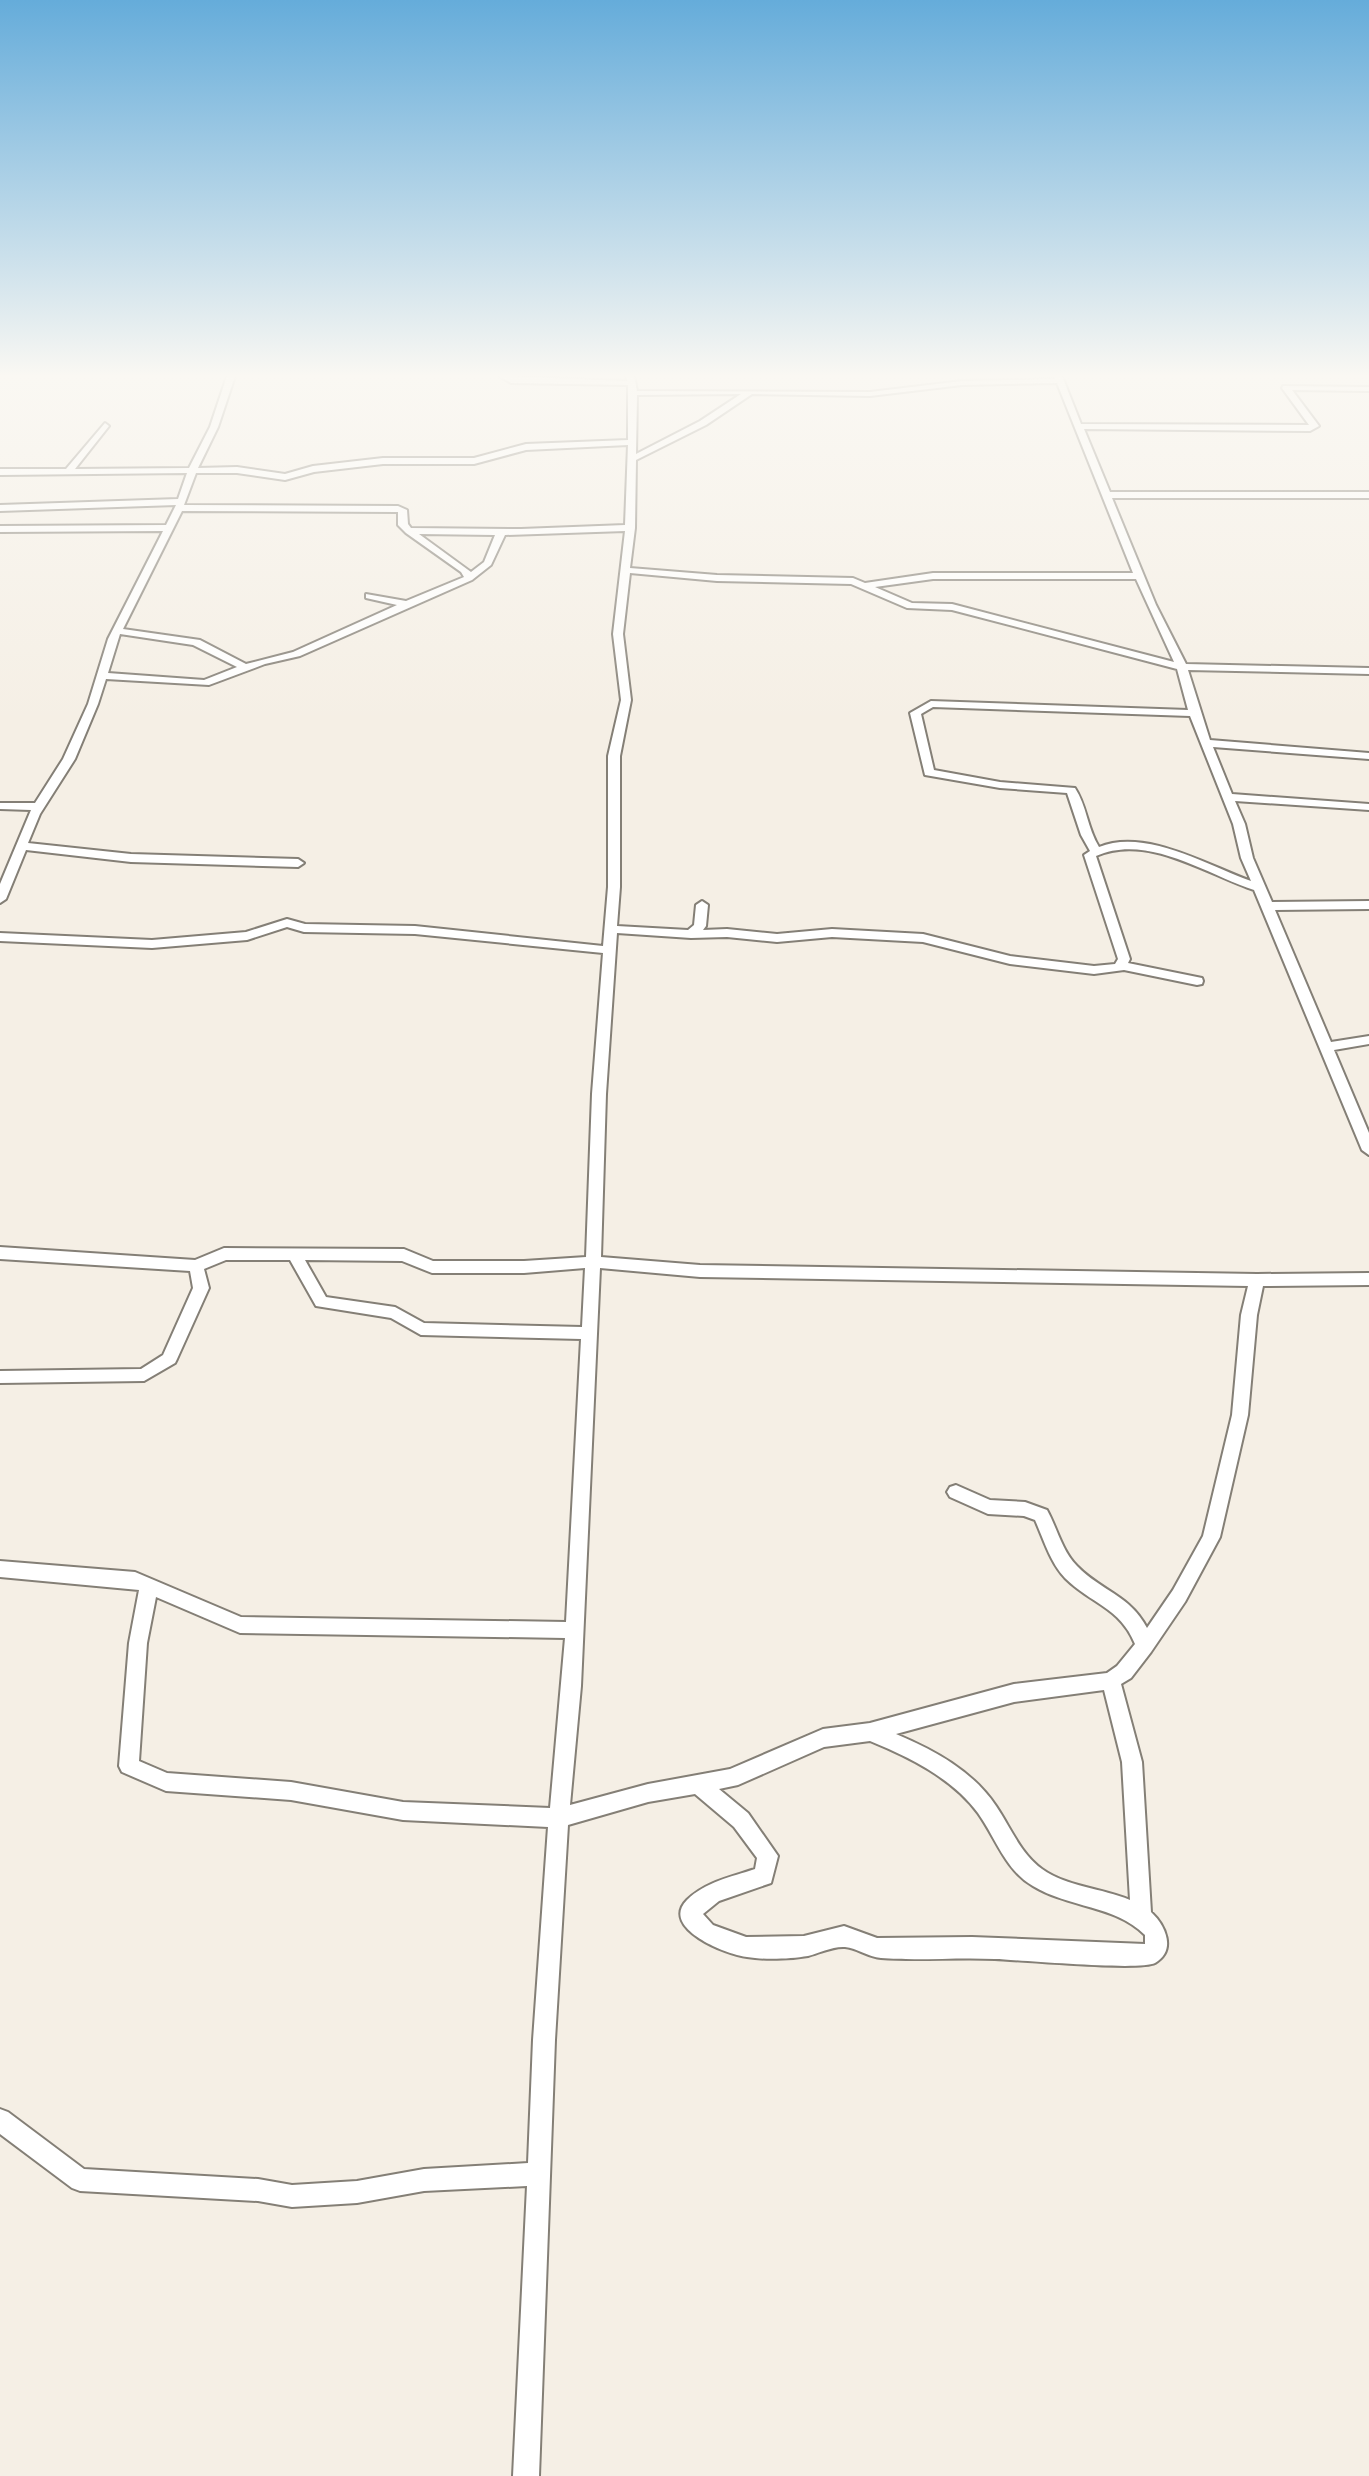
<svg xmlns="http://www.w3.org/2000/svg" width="1369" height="2476" font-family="Overpass,sans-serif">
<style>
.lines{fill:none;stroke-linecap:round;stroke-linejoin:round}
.street-casing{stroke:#847f76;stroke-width:4}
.street{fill:#fff;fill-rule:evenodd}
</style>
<rect width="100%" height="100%" fill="#f5efe5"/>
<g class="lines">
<defs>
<path id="street" d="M 227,376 L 235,376 L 218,427 L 198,468 L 237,467 L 285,474 L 313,466 L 383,458 L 474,458 L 526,444 L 628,440 L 628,385 L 511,383 L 499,376 L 627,381 L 626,376 L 634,376 L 637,391 L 870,392 L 962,381 L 1055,379 L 1054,376 L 1062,376 L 1081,424 L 1309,425 L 1282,388 L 1283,386 L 1369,387 L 1369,391 L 1292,390 L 1319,426 L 1310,431 L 1084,429 L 1110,492 L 1369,492 L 1369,498 L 1112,498 L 1156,605 L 1186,664 L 1369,668 L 1369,674 L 1188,670 L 1210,740 L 1369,753 L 1369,759 L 1213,747 L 1232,794 L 1369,804 L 1369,810 L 1235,801 L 1245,824 L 1253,858 L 1272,902 L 1369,901 L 1369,909 L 1275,910 L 1331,1042 L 1369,1036 L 1369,1044 L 1334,1050 L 1369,1133 L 1369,1155 L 1362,1150 L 1254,890 C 1206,874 1147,833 1096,856 L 1130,959 L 1128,963 L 1202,978 L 1203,981 L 1202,984 L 1197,985 L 1124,970 L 1094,974 L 1010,964 L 923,942 L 832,937 L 777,942 L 727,937 L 691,938 L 617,933 L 606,1094 L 601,1257 L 700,1265 L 1257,1274 L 1369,1273 L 1369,1285 L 1263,1286 L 1257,1315 L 1248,1415 L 1220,1537 L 1185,1602 L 1151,1652 L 1131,1678 L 1121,1684 L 1142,1762 L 1151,1912 C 1165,1925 1177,1950 1155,1963 C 1140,1971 1020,1960 995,1959 C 957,1957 918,1961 881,1958 C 868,1957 857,1948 845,1947 C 833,1946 819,1953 808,1956 C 790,1959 764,1960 747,1957 C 727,1955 659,1928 687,1900 C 705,1882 731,1877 755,1869 L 757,1858 L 734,1827 L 695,1794 L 648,1802 L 568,1825 L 555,2040 L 539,2476 L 513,2476 L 527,2186 L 424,2191 L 357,2203 L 292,2207 L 258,2201 L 80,2191 L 72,2188 L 0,2134 L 0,2109 L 8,2112 L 84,2169 L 258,2179 L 292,2185 L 357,2181 L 424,2169 L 528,2163 L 533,2040 L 548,1827 L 403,1820 L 291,1800 L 166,1791 L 122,1772 L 119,1766 L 129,1643 L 139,1590 L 0,1577 L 0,1561 L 135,1572 L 241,1617 L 566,1622 L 581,1339 L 421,1335 L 391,1318 L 316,1306 L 290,1260 L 226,1260 L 204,1269 L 209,1288 L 177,1359 L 175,1363 L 144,1381 L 0,1383 L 0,1371 L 141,1369 L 163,1355 L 193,1288 L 190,1271 L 0,1259 L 0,1247 L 195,1260 L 224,1248 L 404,1249 L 433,1261 L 524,1261 L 586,1257 L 592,1094 L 603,953 L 415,934 L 304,932 L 287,927 L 247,940 L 152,948 L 0,941 L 0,933 L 152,940 L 246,932 L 287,919 L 305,924 L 415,926 L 603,946 L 608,887 L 608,756 L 621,700 L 613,634 L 625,531 L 505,535 L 491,565 L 472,580 L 300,656 L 265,664 L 209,685 L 106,679 L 98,704 L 75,759 L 40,814 L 28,843 L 131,854 L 298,859 L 304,863 L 298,867 L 131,862 L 26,850 L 6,899 L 0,903 L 0,884 L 31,810 L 0,809 L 0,803 L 35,803 L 63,759 L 88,704 L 108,639 L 163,531 L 0,532 L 0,526 L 166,525 L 176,505 L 0,511 L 0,505 L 178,499 L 187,473 L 0,475 L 0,469 L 66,469 L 105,423 L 109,426 L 75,469 L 189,468 L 210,427 ZM 1057,383 L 1133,573 L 933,573 L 865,583 L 853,578 L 717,575 L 630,568 L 635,528 L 636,460 L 706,425 L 752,394 L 870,396 L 962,385 ZM 741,394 L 700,421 L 636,454 L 637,395 ZM 628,445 L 625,525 L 521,529 L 411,528 L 408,524 L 407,510 L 398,506 L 184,505 L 196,473 L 237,473 L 285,480 L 314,472 L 383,464 L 474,464 L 526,450 ZM 182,511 L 398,512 L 398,525 L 406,533 L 461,572 L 464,577 L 406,601 L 366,594 L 366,598 L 397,605 L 293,652 L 246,664 L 200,640 L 123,629 ZM 419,534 L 495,535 L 484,562 L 471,572 ZM 630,573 L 717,581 L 851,584 L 907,608 L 952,610 L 1177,669 L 1188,710 L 931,701 L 910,713 L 925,775 L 1000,788 L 1067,793 L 1081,835 L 1090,851 L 1084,855 L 1118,959 L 1115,964 L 1094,966 L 1010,956 L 923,934 L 832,929 L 777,934 L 727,929 L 703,930 L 706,926 L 708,905 L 702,901 L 696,905 L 694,925 L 688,930 L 617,926 L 620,887 L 620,756 L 631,700 L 623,634 ZM 933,579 L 1136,579 L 1174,662 L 952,604 L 912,603 L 875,587 ZM 120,634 L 193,645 L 237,667 L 204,680 L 108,673 ZM 933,707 L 1190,716 L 1233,824 L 1241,858 L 1251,881 C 1207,865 1145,828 1099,847 C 1087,828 1087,806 1075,788 L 1000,782 L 934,770 L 921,714 ZM 305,1260 L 402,1261 L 432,1273 L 524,1273 L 585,1268 L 582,1327 L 424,1323 L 395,1307 L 326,1297 ZM 600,1268 L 700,1277 L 1248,1286 L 1241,1315 L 1232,1415 L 1203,1536 L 1173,1590 L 1147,1628 C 1130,1595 1101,1591 1077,1566 C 1062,1551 1057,1528 1047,1510 L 1025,1502 L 990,1500 L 956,1485 L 950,1487 L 947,1492 L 950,1497 L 988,1514 L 1024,1516 L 1035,1520 C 1044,1540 1050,1562 1065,1578 C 1091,1604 1120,1607 1135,1644 L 1117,1666 L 1107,1673 L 1014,1684 L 870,1723 L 823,1729 L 730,1769 L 648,1784 L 570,1805 L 581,1686 ZM 156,1597 L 240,1633 L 565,1638 L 550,1808 L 403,1802 L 291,1782 L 167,1773 L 139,1761 L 147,1643 ZM 1104,1690 L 1122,1762 L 1130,1900 C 1102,1888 1067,1887 1042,1869 C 1020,1853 1011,1828 996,1806 C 973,1771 934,1750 896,1734 L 1014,1702 ZM 870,1741 C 909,1757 952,1778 978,1813 C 996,1838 1005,1870 1033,1886 C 1069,1908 1115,1905 1145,1935 L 1145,1944 L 972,1937 L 877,1938 L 844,1926 L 804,1936 L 746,1937 L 713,1925 L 703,1914 L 719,1901 L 771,1883 L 778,1856 L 748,1813 L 719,1789 L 738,1785 L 824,1747 Z"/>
</defs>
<use href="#street" class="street-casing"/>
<use href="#street" class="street"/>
</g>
<linearGradient id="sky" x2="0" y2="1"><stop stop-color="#65acda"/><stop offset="0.52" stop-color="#faf8f3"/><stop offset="1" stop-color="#faf8f3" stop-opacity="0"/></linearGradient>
<rect width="1369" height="723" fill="url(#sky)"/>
</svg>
